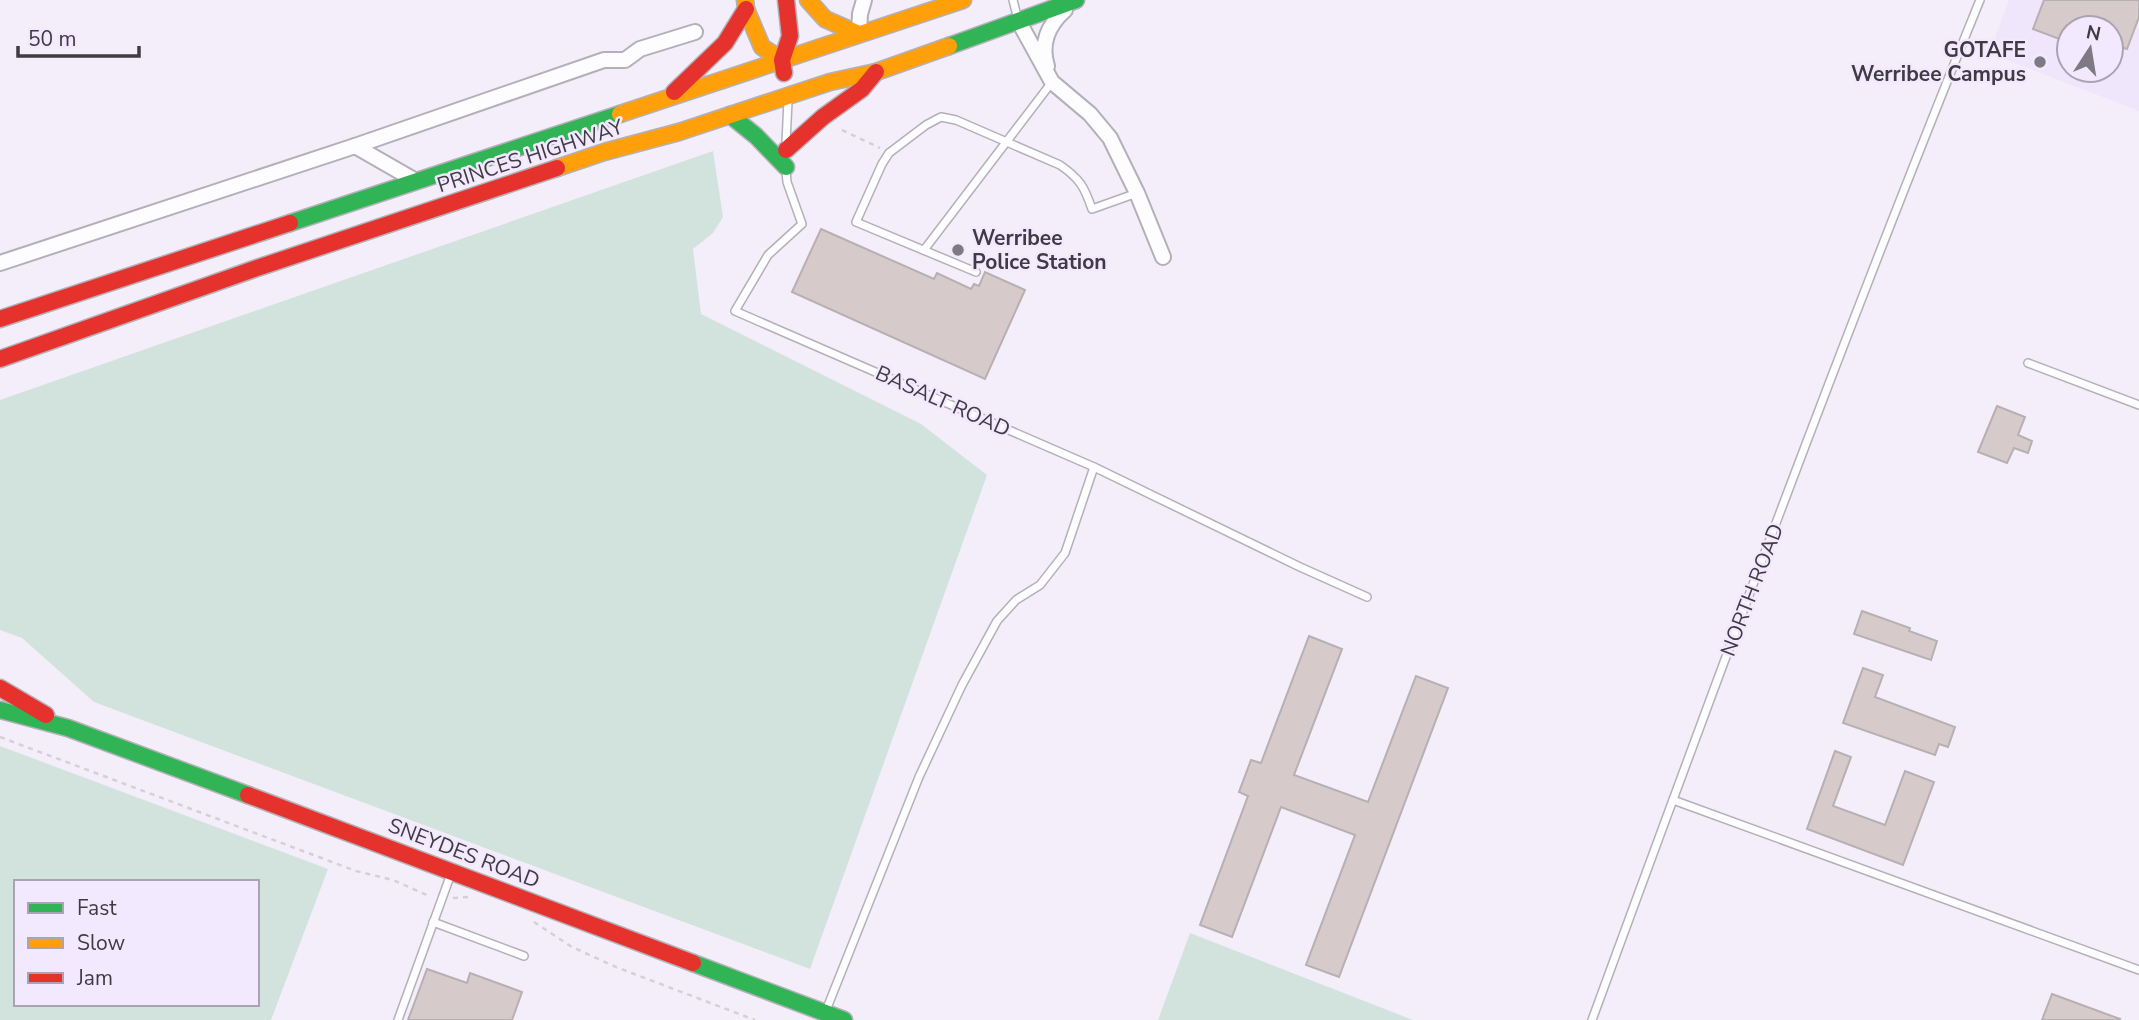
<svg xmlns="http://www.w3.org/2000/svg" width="2139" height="1020" font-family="'Nunito Sans',sans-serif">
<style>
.built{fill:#f0e6fb;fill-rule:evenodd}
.green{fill:#d2e3dd;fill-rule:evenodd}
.building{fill:#d6cacb;stroke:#b6b0b3;stroke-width:2}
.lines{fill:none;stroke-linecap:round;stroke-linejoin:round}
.lane-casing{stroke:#b4b0b9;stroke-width:10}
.street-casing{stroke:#b4b0b9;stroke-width:18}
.fast-casing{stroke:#b4b0b9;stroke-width:19}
.slow-casing{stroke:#b4b0b9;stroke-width:19}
.jam-casing{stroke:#b4b0b9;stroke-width:19}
.path{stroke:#d4d1d6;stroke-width:2.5;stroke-dasharray:5 5;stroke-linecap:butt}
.lane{stroke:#fdfcfe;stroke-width:7}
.street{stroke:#fdfcfe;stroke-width:14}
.fast{stroke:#30b455;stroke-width:16}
.slow{stroke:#ff9f0a;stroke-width:16}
.jam{stroke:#e5322d;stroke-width:16}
.poi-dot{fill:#7e7a83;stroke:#f3e9fe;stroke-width:2.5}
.labels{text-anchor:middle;stroke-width:5;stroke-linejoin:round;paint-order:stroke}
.poi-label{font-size:21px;font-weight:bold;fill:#3f3b43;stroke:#f3e9fe;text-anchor:end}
.street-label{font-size:21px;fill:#3f3b43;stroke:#f3e9fe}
</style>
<rect width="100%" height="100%" fill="#f3eef9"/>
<path class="built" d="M 2009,0 L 2139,0 L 2139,111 L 1989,53 ZM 2069,28 L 2111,28 L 2111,70 L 2069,70 Z"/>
<g class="green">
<polygon points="713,151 723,217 713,233 693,249 701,314 921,424 987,475 810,969 94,702 22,638 0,630 0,400"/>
<path d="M 0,746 L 328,869 L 271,1020 L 0,1020 ZM 16,882 L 257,882 L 257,1004 L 16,1004 Z"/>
<polygon points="1190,933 1413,1020 1158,1020"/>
</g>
<g class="building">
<polygon points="2044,0 2139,0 2139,17 2127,49 2111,44 2111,28 2066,28 2062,40 2033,29"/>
<polygon points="821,229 934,279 937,273 971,289 974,284 979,286 985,272 1025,290 985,379 792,292"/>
<polygon points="1997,406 2025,417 2018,435 2032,441 2028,453 2014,448 2007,463 1978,452"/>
<polygon points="1862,611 1910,628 1909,631 1937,641 1931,660 1854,634"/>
<polygon points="1309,636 1342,649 1294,775 1368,802 1416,676 1448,688 1339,977 1306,965 1355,835 1281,807 1232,937 1200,925 1248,796 1239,792 1251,760 1261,763"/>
<polygon points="1863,668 1883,675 1875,697 1955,727 1948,747 1939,744 1935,755 1843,723"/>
<polygon points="1835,751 1851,757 1833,806 1885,825 1905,771 1934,782 1903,865 1807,829"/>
<polygon points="427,969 467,983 470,973 522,992 512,1020 408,1020"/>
<polygon points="2052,994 2120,1019 2119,1020 2042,1020"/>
</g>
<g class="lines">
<defs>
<g id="lane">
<polyline points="1013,0 1017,16"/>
<polyline points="786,142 788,101"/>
<polyline points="786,171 787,182 802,224 768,255 735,311 1094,467 1300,567 1367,597"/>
<polyline points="924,250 1052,82"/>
<path d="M 976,272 L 856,222 L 882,164 L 889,153 L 926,125 L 941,117 L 956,120 L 1060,165 C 1080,179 1084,186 1092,209 L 1137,193"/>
<polyline points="2028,363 2139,405"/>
<polyline points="1673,800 2139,970"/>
<polyline points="433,922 524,956"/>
<polyline points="825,1013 919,777 962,685 997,621 1016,600 1040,585 1065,553 1094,467"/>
<polyline points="398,1020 452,871"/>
<path d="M 1592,1020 C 1717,679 1843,337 1980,0"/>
</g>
<g id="street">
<polyline points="1018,20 1052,82 1090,114 1110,138 1137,193 1163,257"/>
<polyline points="859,34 860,14 864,0"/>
<path d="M 1047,66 C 1040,44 1048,25 1065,10"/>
<polyline points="355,146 416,181"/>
<polyline points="0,263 355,146 604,60 625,60 640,49 695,32"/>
</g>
<g id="fast">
<polyline points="949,46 1076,0"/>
<polyline points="730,115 756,136 786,167"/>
<polyline points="290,223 620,114"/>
<polyline points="0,710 68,728 248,795"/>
<polyline points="693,963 844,1020"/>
</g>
<g id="slow">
<polyline points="745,0 746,9 762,47 782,60"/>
<polyline points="808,0 825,19 859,34"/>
<polyline points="620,114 963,0"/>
<polyline points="557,168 604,152 679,132 830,82 876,72 949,46"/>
</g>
<g id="jam">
<polyline points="784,73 782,60 790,36 786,0"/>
<polyline points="674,92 725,43 746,9"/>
<polyline points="786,150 823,117 862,89 876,72"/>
<polyline points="0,319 290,223"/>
<polyline points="0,359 257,268 557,168"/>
<polyline points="0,688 46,715"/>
<polyline points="248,795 693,963"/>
</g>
</defs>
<use href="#lane" class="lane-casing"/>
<use href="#street" class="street-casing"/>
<use href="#fast" class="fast-casing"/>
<use href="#slow" class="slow-casing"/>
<use href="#jam" class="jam-casing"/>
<g class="path">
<polyline points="842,130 880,148"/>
<polyline points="0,737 356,871 393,880 429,896"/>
<polyline points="453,898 468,897"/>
<polyline points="534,922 572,947 616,967 755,1020"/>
</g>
<use href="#lane" class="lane"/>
<use href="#street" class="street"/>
<use href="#fast" class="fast"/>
<use href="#slow" class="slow"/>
<use href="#jam" class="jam"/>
</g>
<g class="poi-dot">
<circle cx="2040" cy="62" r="7"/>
<circle cx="958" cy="250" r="7"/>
</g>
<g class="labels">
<g class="poi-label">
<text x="2026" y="57">GOTAFE<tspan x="2026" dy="24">Werribee Campus</tspan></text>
<text x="972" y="245" text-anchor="start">Werribee<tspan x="972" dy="24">Police Station</tspan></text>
</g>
<g class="street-label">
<text transform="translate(530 156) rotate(-18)" y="7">PRINCES HIGHWAY</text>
<text transform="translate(943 401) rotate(24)" y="7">BASALT ROAD</text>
<text transform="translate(1752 590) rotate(-69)" y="7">NORTH ROAD</text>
<text transform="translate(464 853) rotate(21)" y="7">SNEYDES ROAD</text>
</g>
</g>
<rect x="14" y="880" width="245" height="126" fill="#f3e9fe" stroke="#aba3b3" stroke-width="2"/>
<rect x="28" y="903" width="35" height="10" fill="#30b455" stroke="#aba3b3" stroke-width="2"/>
<text x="77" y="915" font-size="21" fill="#3f3b43">Fast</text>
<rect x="28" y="938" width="35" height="10" fill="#ff9f0a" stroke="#aba3b3" stroke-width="2"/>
<text x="77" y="950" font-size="21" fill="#3f3b43">Slow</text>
<rect x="28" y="973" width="35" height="10" fill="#e5322d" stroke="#aba3b3" stroke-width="2"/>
<text x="77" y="985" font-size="21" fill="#3f3b43">Jam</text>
<g transform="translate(2090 49) rotate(12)"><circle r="33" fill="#f3e9fe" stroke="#aba3b3" stroke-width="2"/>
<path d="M0-5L12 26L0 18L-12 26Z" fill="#7e7a83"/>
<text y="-10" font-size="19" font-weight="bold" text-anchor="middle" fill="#3f3b43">N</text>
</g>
<path d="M18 46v10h121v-10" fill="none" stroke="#3f3b43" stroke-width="3.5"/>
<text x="28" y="46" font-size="21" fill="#3f3b43" stroke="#f3e9fe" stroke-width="5" paint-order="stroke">50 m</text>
</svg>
